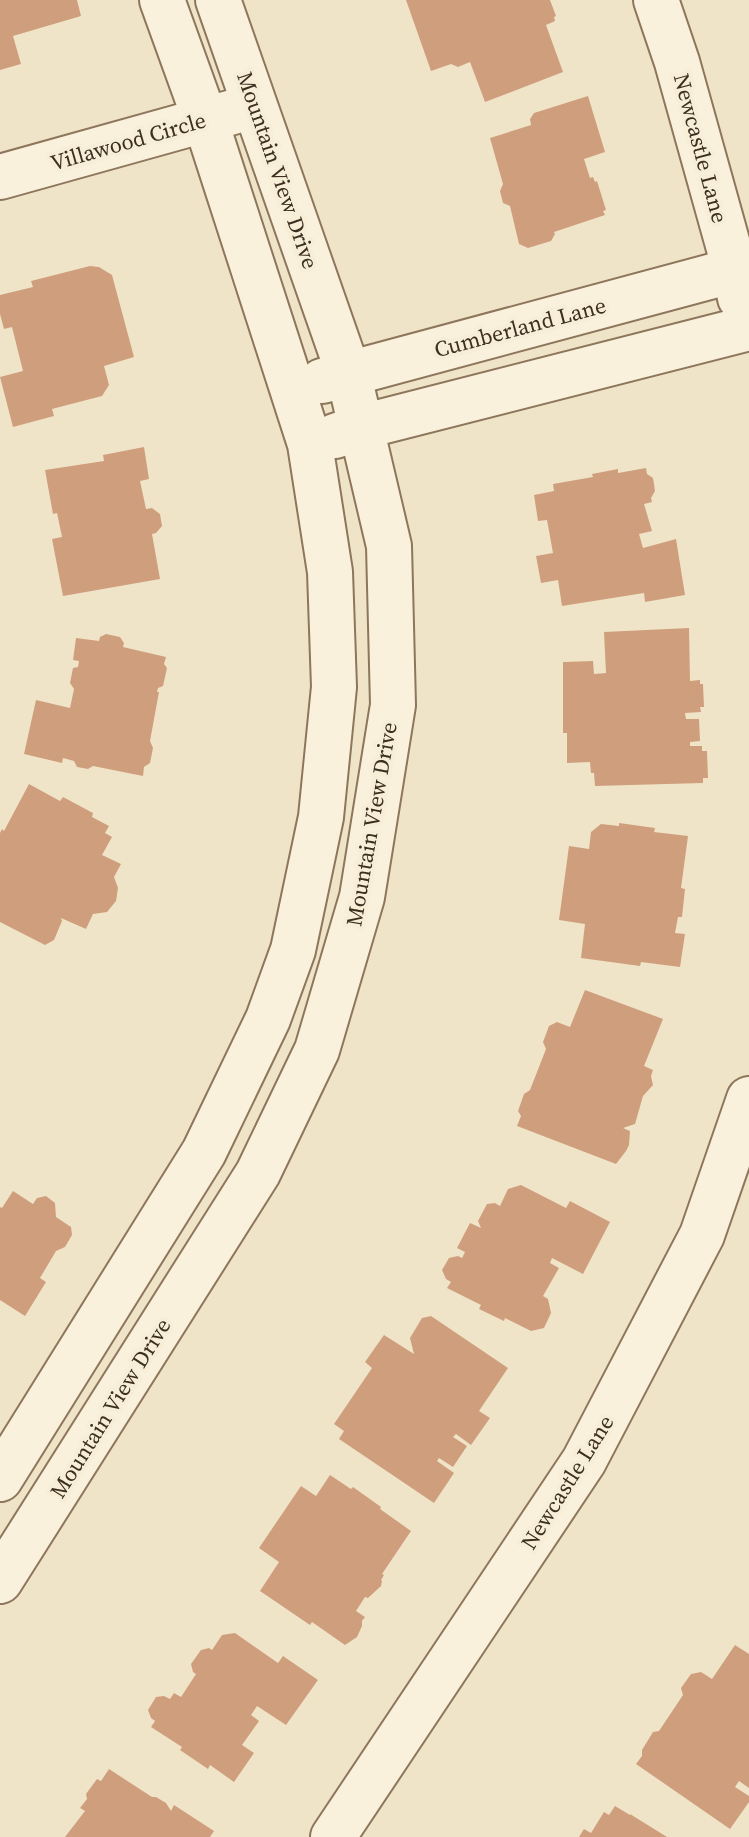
<svg xmlns="http://www.w3.org/2000/svg" width="749" height="1837" font-family="'Source Serif 4',serif">
<style>
.building{fill:#cf9f7d}
.lines{fill:none;stroke-linecap:round;stroke-linejoin:round}
.minor-casing{stroke:#8d765c;stroke-width:48}
.minor{stroke:#faf1dc;stroke-width:44}
.labels{text-anchor:middle;stroke-width:8;stroke-linejoin:round;paint-order:stroke}
.street-label{font-size:22px;fill:#3d2e20;stroke:#f7eed8}
</style>
<rect width="100%" height="100%" fill="#f0e4c8"/>
<g class="building">
<polygon points="0,0 77,0 81,16 13,36 21,64 0,70"/>
<polygon points="406,0 550,0 556,16 554,17 555,21 546,25 563,72 485,102 470,62 458,67 451,64 431,71"/>
<polygon points="588,96 605,152 584,159 590,178 593,177 595,182 597,181 606,210 603,211 605,215 554,232 555,234 551,241 528,248 519,244 510,206 503,203 500,191 503,184 490,138 531,125 530,119 534,113"/>
<polygon points="90,266 99,267 112,275 134,357 104,366 109,385 102,396 52,409 54,416 13,427 0,377 23,371 12,327 4,329 0,314 0,295 33,287 31,281"/>
<polygon points="144,447 149,479 140,481 146,509 152,508 160,514 162,526 156,533 152,534 160,579 63,596 52,539 62,537 57,513 53,514 45,470 104,461 103,455"/>
<polygon points="646,468 647,474 653,478 655,491 651,498 652,502 644,504 652,531 639,534 643,548 676,539 685,595 645,602 644,593 562,606 558,580 541,583 536,556 553,553 547,520 538,521 534,495 554,491 553,484 593,477 592,474 618,469 618,473"/>
<polygon points="689,628 690,681 700,680 700,684 703,684 704,707 700,707 701,712 685,713 686,719 699,719 700,741 690,742 690,746 702,746 702,751 707,751 708,778 703,778 703,783 595,786 594,773 591,773 590,762 567,763 567,733 563,733 563,662 593,661 594,674 606,673 604,632"/>
<polygon points="106,634 120,637 124,643 123,647 166,657 164,664 167,668 163,686 158,688 157,692 159,692 150,741 153,748 150,763 144,767 143,776 93,766 88,769 77,767 74,761 63,758 62,763 24,754 36,700 70,708 74,689 70,683 73,668 78,667 79,661 73,660 76,638 99,641 100,637"/>
<polygon points="29,784 60,801 63,797 93,813 92,817 109,826 105,833 112,837 102,855 121,864 114,877 118,888 116,901 107,912 93,914 86,929 61,918 62,921 54,940 45,945 0,922 0,833 2,829 4,831"/>
<polygon points="619,823 655,828 654,832 688,836 681,888 685,889 682,917 678,917 675,933 685,934 680,967 641,962 640,966 581,958 585,924 559,920 569,846 589,849 591,832 601,824 619,826"/>
<polygon points="585,990 663,1019 644,1066 653,1070 651,1076 653,1085 643,1096 635,1124 623,1128 630,1131 629,1145 626,1151 616,1164 517,1126 521,1116 518,1111 524,1094 530,1090 546,1049 543,1042 549,1026 557,1022 570,1027"/>
<polygon points="521,1185 566,1208 570,1201 610,1222 583,1274 552,1258 550,1263 559,1268 543,1296 548,1299 551,1313 544,1328 531,1331 505,1318 504,1321 479,1309 481,1305 447,1288 451,1282 446,1279 442,1270 449,1258 458,1256 462,1258 465,1252 457,1248 470,1223 481,1228 478,1221 487,1204 495,1203 500,1206 508,1189"/>
<polygon points="13,1191 33,1204 37,1198 46,1196 55,1203 56,1217 71,1227 72,1235 65,1247 56,1251 40,1278 46,1282 25,1316 0,1300 0,1207 2,1208"/>
<polygon points="431,1316 508,1368 479,1411 490,1418 471,1445 456,1434 453,1437 467,1446 453,1467 439,1458 437,1461 454,1473 434,1503 339,1439 344,1431 334,1424 372,1368 365,1362 384,1335 414,1354 410,1338 422,1318"/>
<polygon points="330,1475 351,1489 353,1487 381,1507 380,1509 411,1531 382,1574 384,1575 381,1580 382,1581 381,1586 368,1598 365,1597 356,1611 365,1617 362,1621 362,1626 357,1637 345,1645 312,1622 310,1625 260,1591 279,1562 259,1548 301,1486 316,1496"/>
<polygon points="235,1633 278,1663 283,1656 318,1680 286,1725 257,1706 251,1715 259,1721 242,1745 254,1753 234,1782 210,1765 208,1769 180,1750 182,1747 151,1727 155,1721 151,1718 148,1710 156,1697 164,1696 170,1699 174,1693 181,1697 196,1674 193,1672 191,1664 201,1650 209,1648 212,1650 222,1635"/>
<polygon points="735,1645 749,1654 749,1788 739,1781 735,1787 749,1796 749,1802 730,1829 636,1764 642,1756 642,1750 653,1732 659,1731 683,1695 681,1688 691,1674 701,1672 712,1679"/>
<polygon points="109,1769 152,1797 156,1797 166,1803 171,1811 174,1805 214,1831 210,1837 65,1837 85,1811 80,1808 87,1799 86,1794 97,1779 101,1781"/>
<polygon points="615,1806 630,1815 630,1814 667,1837 579,1837 584,1829 591,1833 604,1812 609,1815"/>
</g>
<g class="lines">
<defs>
<g id="minor">
<polyline points="656,0 677,62 735,270 740,298"/>
<polyline points="0,177 233,112"/>
<polyline points="322,381 735,270 749,269"/>
<polyline points="335,436 361,427 749,328"/>
<polyline points="0,1479 204,1152 268,1019 293,950 321,817 334,687 330,572 310,444 205,119 162,0"/>
<polyline points="0,1581 258,1173 317,1050 362,897 393,705 389,546 348,372 218,0"/>
<polyline points="333,1837 584,1461 702,1235 749,1099"/>
</g>
</defs>
<use href="#minor" class="minor-casing"/>
<use href="#minor" class="minor"/>
</g>
<g class="labels">
<g class="street-label">
<text transform="translate(128 141) rotate(-16)" y="8">Villawood Circle</text>
<text transform="translate(701 148) rotate(75)" y="8">Newcastle Lane</text>
<text transform="translate(278 170) rotate(71)" y="8">Mountain View Drive</text>
<text transform="translate(520 327) rotate(-15)" y="8">Cumberland Lane</text>
<text transform="translate(371 824) rotate(-80)" y="8">Mountain View Drive</text>
<text transform="translate(110 1408) rotate(-58)" y="8">Mountain View Drive</text>
<text transform="translate(567 1482) rotate(-58)" y="8">Newcastle Lane</text>
</g>
</g>
</svg>
